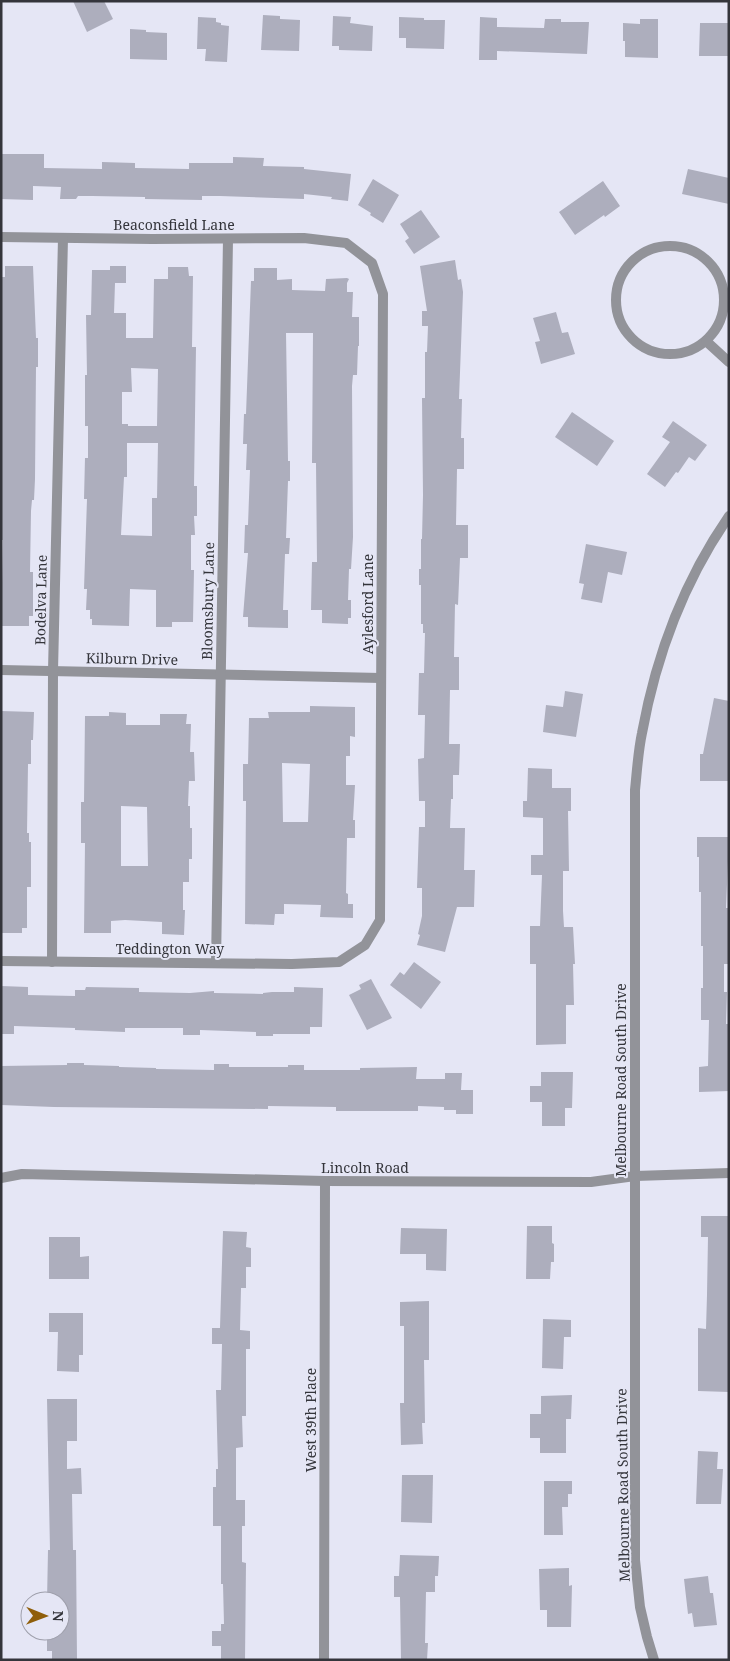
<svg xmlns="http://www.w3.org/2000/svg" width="730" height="1661" font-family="'Noto Serif',serif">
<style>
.building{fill:#adaebd;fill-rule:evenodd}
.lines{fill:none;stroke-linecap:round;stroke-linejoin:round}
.minor{stroke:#929399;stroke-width:10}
.labels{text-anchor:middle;stroke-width:4;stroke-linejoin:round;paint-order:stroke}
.street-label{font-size:14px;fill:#34353b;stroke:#e5e6f5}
</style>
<rect width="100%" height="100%" fill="#e5e6f5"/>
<g class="building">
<polygon points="73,1 104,1 113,19 87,32"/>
<polygon points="263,15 280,16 280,19 300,20 299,51 261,50"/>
<polygon points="333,16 351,17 350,23 373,26 372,51 339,50 339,46 332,46"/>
<polygon points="198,17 216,18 216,22 221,23 221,25 229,26 227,62 205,61 206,49 197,49"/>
<polygon points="399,17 424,18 424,20 445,20 444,49 406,48 406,38 399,38"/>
<polygon points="480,17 497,18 497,27 544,28 545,19 561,19 561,22 589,22 587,54 497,51 497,60 479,60"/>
<polygon points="640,19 658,19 658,58 625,57 625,41 623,41 623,23 640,24"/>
<polygon points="700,23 729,23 729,56 699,56"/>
<polygon points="130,29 146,30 146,32 167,33 167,60 130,59"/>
<polygon points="1,154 44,154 44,168 102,169 102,162 135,163 135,168 189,169 189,163 233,163 233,157 264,158 263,166 304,167 304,169 351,174 348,201 331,199 332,197 304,194 304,199 220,196 202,196 202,200 145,199 145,197 92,196 78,196 76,199 60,199 61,187 33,186 33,200 1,199"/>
<polygon points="688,169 729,178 729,204 682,194"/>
<polygon points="373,179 399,195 383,223 370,215 371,213 358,205"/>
<polygon points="603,181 620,206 605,217 604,215 575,235 559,212"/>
<polygon points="421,210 440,237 414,254 405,241 409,238 400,224"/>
<polygon points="455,260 458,280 461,279 463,292 459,399 462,399 461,438 464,438 464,469 457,469 456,525 468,525 468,558 460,558 458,605 455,604 454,657 459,657 459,690 450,690 449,744 460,744 459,775 453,775 453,799 451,799 450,828 465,828 464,870 475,870 474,907 457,907 445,952 417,945 420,935 418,934 422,916 422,888 417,888 419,827 425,827 425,801 419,801 418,759 424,758 425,715 418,715 419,673 424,673 425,633 423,633 423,624 421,624 421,585 419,585 419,569 421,569 421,539 422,539 423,495 422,398 425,398 425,352 427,352 428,326 422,326 422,311 427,311 420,266"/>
<polygon points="5,266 33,266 36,338 38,338 38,367 36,367 35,479 34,500 32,500 31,511 30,572 33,572 33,616 29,616 29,626 1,626 3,540 1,540 1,277 5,277"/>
<path d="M 110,266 L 126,266 L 126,283 L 115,283 L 114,313 L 126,313 L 126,338 L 153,338 L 154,279 L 168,279 L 168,267 L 188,267 L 189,276 L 193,276 L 192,347 L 196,347 L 194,486 L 197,486 L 197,516 L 194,516 L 195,535 L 191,535 L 191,570 L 194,570 L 193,622 L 172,622 L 172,627 L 156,627 L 156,590 L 130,589 L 129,626 L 92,625 L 92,619 L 90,619 L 90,610 L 86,610 L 87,589 L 84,589 L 87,499 L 84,499 L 85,458 L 88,458 L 88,426 L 85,426 L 85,375 L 87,375 L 86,315 L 91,315 L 92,270 L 110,270 ZM 131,368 L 158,369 L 157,426 L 128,426 L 128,424 L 122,424 L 122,392 L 132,392 ZM 127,443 L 158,443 L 157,498 L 152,498 L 152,536 L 121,535 L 124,477 L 127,477 Z"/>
<polygon points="254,268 277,268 277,280 292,279 292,290 325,291 326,279 347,278 349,279 347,283 347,292 353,292 352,317 359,317 359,346 358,346 357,375 353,375 352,386 353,537 351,569 349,569 348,600 351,600 351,618 348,618 348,624 322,623 322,610 311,610 312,562 317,562 316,463 312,463 313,333 286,333 288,461 290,461 290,481 288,481 286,538 290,538 289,554 285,554 283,610 288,610 288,628 248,627 248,617 243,617 248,553 244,553 245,525 248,525 250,470 246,470 247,444 243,444 244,414 246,414 251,281 254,281"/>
<polygon points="556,312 562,333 568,332 575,354 541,364 535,342 540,341 533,318"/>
<polygon points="572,412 614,441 597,466 555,437"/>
<polygon points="673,421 707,445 695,461 689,457 678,473 676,472 665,487 647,474 670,442 662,437"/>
<polygon points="586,544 627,552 622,575 608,572 602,603 581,599 584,584 579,583"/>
<polygon points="565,691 583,694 576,737 543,732 546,705 563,707"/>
<polygon points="714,698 729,701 729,781 700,781 700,754 703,754"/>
<path d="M 310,706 L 355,707 L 355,737 L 350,736 L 350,756 L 346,756 L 346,785 L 355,785 L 353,820 L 355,820 L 355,838 L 347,838 L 346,893 L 348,894 L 348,904 L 353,904 L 353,918 L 320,917 L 321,905 L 284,904 L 284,914 L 275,914 L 274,925 L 245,924 L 246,801 L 243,801 L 243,764 L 248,764 L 249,718 L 269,718 L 268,712 L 310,712 ZM 282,763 L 310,764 L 308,822 L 283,822 Z"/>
<polygon points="1,711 34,712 33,740 31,740 31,764 28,764 27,833 29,833 29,842 31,842 31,887 27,887 27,928 22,928 22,933 1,933"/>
<path d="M 109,712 L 126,713 L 126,725 L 160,725 L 160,714 L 187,714 L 186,724 L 191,724 L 190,752 L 194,752 L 195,781 L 189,781 L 188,806 L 190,806 L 190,828 L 192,828 L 192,859 L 189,859 L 189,882 L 183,882 L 183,910 L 185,910 L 184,935 L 162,934 L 162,922 L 125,920 L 111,921 L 111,933 L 84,933 L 85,843 L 81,843 L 81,802 L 84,802 L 85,716 L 109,716 ZM 121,806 L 147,807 L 148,866 L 121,866 Z"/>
<polygon points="528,768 552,769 552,788 571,788 571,811 568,811 569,871 563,871 563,911 564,927 573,927 575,964 573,964 574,1005 566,1005 566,1044 536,1045 536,964 530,964 530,926 540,926 542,875 531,875 531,855 543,855 543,818 523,817 523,801 527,801"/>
<polygon points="697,837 729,837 726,908 728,908 728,964 724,964 724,992 727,992 726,1024 729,1024 729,1091 699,1092 699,1067 708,1066 709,1020 701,1020 701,988 703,988 703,946 701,946 701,892 699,892 699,857 697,857"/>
<polygon points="414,962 441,982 421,1009 390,985 400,972 404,975"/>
<polygon points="371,979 392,1018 367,1030 349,995 361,989 359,985"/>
<polygon points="1,986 28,987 28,995 75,996 75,990 85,990 86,987 139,988 139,992 190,993 214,991 214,993 263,994 263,993 272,992 294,992 294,987 323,988 322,1027 310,1027 310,1034 273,1034 273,1036 256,1036 256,1032 200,1030 200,1035 183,1035 183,1028 125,1028 125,1032 75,1030 75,1028 14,1026 14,1034 1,1034"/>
<polygon points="67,1063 84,1063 84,1065 119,1066 119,1067 156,1068 156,1069 214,1070 214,1064 229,1064 229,1067 288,1067 288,1065 304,1065 304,1070 360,1070 360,1068 417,1067 416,1079 445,1079 445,1073 462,1073 461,1090 473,1090 473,1114 456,1114 456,1110 444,1110 444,1107 418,1106 418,1111 336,1111 336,1107 268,1106 268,1109 54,1107 1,1105 1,1066 67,1065"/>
<polygon points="541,1072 573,1072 572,1108 565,1108 565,1126 542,1126 542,1102 530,1102 530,1086 541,1086"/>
<polygon points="701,1216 729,1216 729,1392 698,1391 698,1328 706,1329 707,1295 708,1237 701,1237"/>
<polygon points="527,1226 552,1226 552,1243 554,1244 554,1262 551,1262 550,1279 526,1279"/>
<polygon points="401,1228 447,1229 446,1271 426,1270 426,1254 400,1254"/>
<polygon points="223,1231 247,1232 246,1247 251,1248 251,1267 246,1267 246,1288 241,1288 240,1330 250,1331 250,1349 246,1349 246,1416 242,1416 243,1447 236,1448 236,1500 245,1500 245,1526 242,1526 242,1562 246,1563 245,1660 221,1660 221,1646 212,1646 212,1631 221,1631 221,1624 224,1624 223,1584 221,1584 221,1526 213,1526 213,1487 216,1487 216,1469 218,1469 216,1390 221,1390 222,1344 212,1344 212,1328 220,1328"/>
<polygon points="49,1237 80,1237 80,1257 89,1256 89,1279 49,1279"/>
<polygon points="429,1301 429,1360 424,1360 425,1423 422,1423 423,1444 401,1445 400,1403 404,1403 404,1326 400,1326 400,1302"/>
<polygon points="49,1313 83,1313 83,1355 79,1355 79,1372 57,1371 58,1332 49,1332"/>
<polygon points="543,1319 571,1320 571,1337 564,1337 563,1369 542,1368"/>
<polygon points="572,1395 571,1419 566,1419 566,1453 540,1453 540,1438 530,1438 530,1414 541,1414 541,1396"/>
<polygon points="47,1399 77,1399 77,1441 67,1441 67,1469 81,1468 82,1494 72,1494 73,1550 76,1550 77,1660 52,1660 52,1651 47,1651 47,1631 60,1631 60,1601 47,1601 48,1550 50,1550"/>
<polygon points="698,1451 718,1452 717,1469 723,1469 721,1504 696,1504"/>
<polygon points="402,1475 433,1475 432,1523 401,1522"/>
<polygon points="544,1481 572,1481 572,1494 568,1494 568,1507 562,1507 563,1535 544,1535"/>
<polygon points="400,1555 439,1556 438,1576 435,1576 435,1592 426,1592 425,1643 428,1643 427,1660 401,1660 400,1597 394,1597 394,1576 399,1576"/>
<polygon points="569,1568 569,1586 572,1585 571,1627 547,1627 547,1610 540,1610 539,1569"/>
<polygon points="708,1576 710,1593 713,1593 717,1625 694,1627 692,1613 688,1614 684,1579"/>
</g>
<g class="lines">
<g class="minor">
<polyline points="1,237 152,239 304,238 346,243 372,263 383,294 380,920 365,945 339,962 292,964 1,961"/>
<circle cx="670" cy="300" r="54"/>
<polyline points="706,341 729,362"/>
<polyline points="1,670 381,678"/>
<polyline points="52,962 53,671 63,238"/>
<polyline points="216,963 228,239"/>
<polyline points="1,1178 22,1174 325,1181 591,1182 635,1176 729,1173"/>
<polyline points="324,1660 325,1181"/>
<path d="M 654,1660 L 647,1637 L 640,1607 L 635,1560 L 635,790 C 637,771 638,752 642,733 C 656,656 684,581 729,516"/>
</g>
</g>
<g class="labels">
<g class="street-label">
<text x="174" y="230">Beaconsfield Lane</text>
<text transform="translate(41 600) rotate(-89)" y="5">Bodelva Lane</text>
<text transform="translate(208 601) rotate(-89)" y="5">Bloomsbury Lane</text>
<text transform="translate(368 604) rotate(-90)" y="5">Aylesford Lane</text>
<text transform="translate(132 659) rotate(1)" y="5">Kilburn Drive</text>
<text x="170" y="954">Teddington Way</text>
<text transform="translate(621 1080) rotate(-90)" y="5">Melbourne Road South Drive</text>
<text x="365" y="1173">Lincoln Road</text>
<text transform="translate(311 1420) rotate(-90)" y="5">West 39th Place</text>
<text transform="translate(623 1485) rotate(-91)" y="5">Melbourne Road South Drive</text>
</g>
</g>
<rect width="730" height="1661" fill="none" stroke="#34353b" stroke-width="5"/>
<g transform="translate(45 1616) rotate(91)"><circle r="24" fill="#e5e6f5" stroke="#9e9fab"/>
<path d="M0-4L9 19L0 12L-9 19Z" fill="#8f5e0a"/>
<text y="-8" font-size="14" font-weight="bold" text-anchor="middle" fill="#34353b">N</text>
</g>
</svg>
